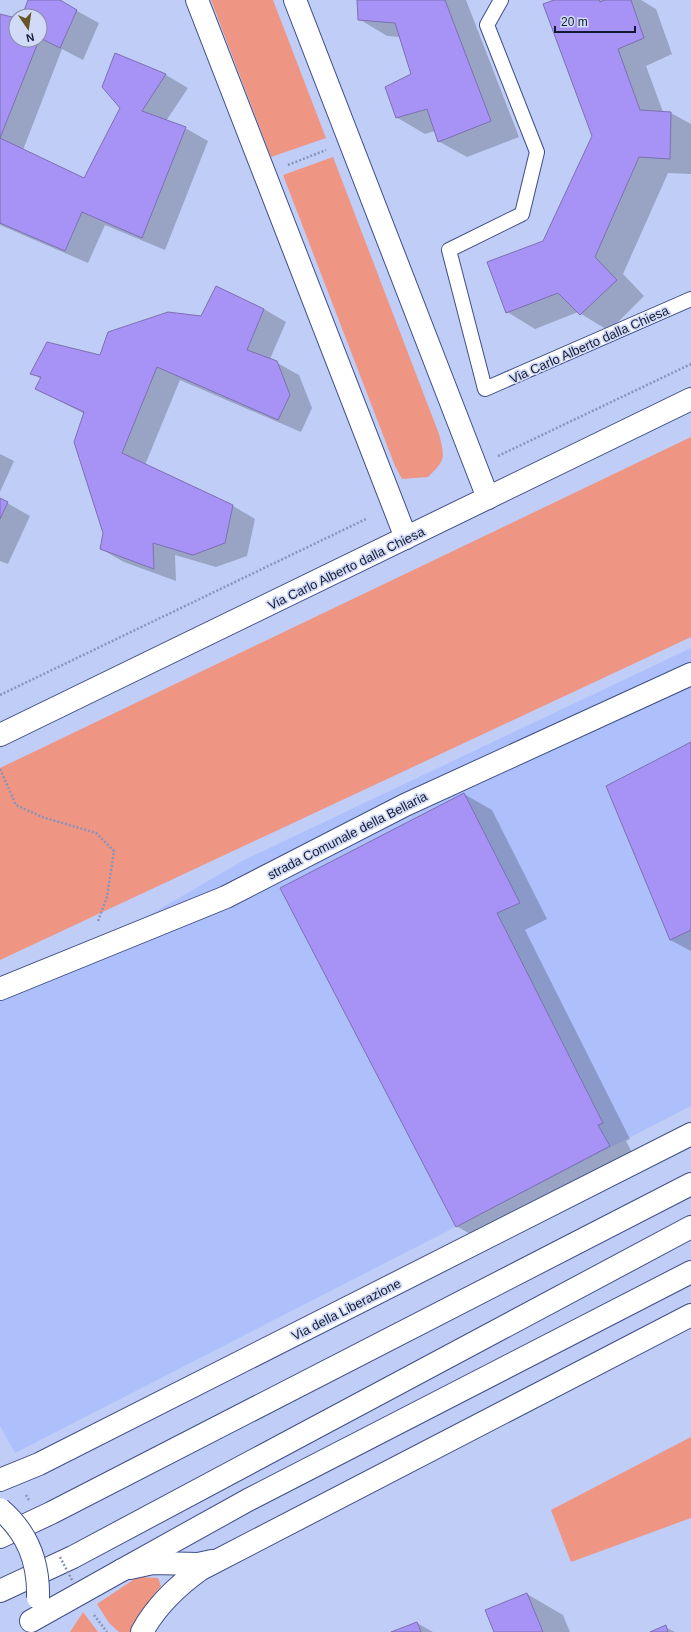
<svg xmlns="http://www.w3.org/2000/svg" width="691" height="1632" font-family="Arial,sans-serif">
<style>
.built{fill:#aec0fb}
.green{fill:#ef9584}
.shadow{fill:#0003}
.building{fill:#a793f6;stroke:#7c70b1}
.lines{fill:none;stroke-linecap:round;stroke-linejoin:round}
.lane-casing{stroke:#3f4e89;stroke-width:16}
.street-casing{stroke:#3f4e89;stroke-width:24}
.secondary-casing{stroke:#3f4e89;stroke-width:24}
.highway-casing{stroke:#3f4e89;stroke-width:24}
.path{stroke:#8994b8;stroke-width:2.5;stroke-dasharray:2 2;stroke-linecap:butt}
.lane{stroke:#fff;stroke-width:14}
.street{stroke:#fff;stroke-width:22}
.secondary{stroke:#fff;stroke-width:22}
.highway{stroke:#fff;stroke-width:22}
.secondary-bridge-casing{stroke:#3f4e89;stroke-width:24;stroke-linecap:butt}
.path-bridge{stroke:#8994b8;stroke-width:2.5;stroke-dasharray:2 2;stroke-linecap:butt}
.secondary-bridge{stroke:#fff;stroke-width:22}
.labels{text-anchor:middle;stroke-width:3.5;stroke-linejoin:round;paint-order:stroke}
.street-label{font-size:13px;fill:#131a33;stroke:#d1daf6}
</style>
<rect width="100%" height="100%" fill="#c0cdf6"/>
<polygon class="built" points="691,648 691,1106 15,1453 0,1426 0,1002 244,860"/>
<g class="green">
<polygon points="211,0 273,0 326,138 271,157"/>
<path d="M 333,157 L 439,434 C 445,458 446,459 428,477 L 402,479 L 395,466 L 283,175 Z"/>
<polygon points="691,437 691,637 0,960 0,768"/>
<polygon points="691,1437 691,1518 571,1562 551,1510"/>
<polygon points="140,1577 158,1578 161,1586 143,1609 131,1632 119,1632 109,1623 97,1604 133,1580"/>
<polygon points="83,1612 98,1632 70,1632"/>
</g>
<g class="shadow">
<polygon points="29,0 57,0 99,23 83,60 62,49 23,150 85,179 121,108 116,55 166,75 188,88 166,121 185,128 208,141 165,250 105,225 88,263 0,225 0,15 16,19 16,40 40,40 40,16 23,16"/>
<polygon points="358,0 466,0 519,137 467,157 438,141 435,131 425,134 396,117 412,74 400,37 387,36 359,19"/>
<polygon points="557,0 641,0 656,9 672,54 646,66 663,112 671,113 691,124 691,174 668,173 623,274 644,296 609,331 578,312 535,329 507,312 544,241 593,136"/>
<polygon points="264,309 286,322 270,359 299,375 312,408 301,432 180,380 145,465 233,506 255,519 247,556 216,567 175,555 176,581 124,562 101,549 104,533 85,414 36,389 41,379 31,373 101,356 202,317"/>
<polygon points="0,454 14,461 0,492"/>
<polygon points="0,499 30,516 8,564 0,561"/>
<polygon points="691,743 691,951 670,940"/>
<polygon points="464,794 492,810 547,919 525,930 630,1139 626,1141 637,1162 485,1242 456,1226"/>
<polygon points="527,1594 563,1615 570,1632 495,1632"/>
<polygon points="417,1623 433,1632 393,1632"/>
<polygon points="665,1627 675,1632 652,1632"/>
</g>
<g class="building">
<polygon points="28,0 60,0 77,10 60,48 40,38 40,16 22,16"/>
<polygon points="357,0 445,0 491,121 438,142 427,109 396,118 385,87 411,74 395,23 358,20"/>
<polygon points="554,0 599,0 600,2 605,0 631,0 644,38 618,49 640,110 671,112 670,159 639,157 595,257 617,280 580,315 558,293 506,313 487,262 543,241 592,136 543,4"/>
<polygon points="0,14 16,18 16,40 39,40 0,138 84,178 120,108 102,87 115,53 166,74 142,111 186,127 142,238 82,212 65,251 0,223"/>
<polygon points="216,286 264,309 247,350 277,361 290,395 278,420 157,367 122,453 233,505 225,543 193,555 153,543 154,569 100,549 103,533 74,442 84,412 35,389 41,377 30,374 47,342 100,355 108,332 168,312 201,316"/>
<polygon points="0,498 8,502 0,519"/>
<polygon points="691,742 691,930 670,940 606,786"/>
<polygon points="464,793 520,903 497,913 603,1123 598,1125 610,1146 456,1227 280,888"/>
<polygon points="527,1593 543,1632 494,1632 485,1610"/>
<polygon points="417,1622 421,1632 391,1632"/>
<polygon points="666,1625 668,1632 650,1632"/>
</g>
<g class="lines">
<defs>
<polyline id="lane" points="501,0 487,25 537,152 522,214 449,250 485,389 691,299"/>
<g id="street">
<polyline points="197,0 406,538"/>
<polyline points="295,0 488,498"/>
<polyline points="0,735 691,399"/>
<polyline points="0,989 226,897 405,805 691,674"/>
<polyline points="130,1568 153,1563 198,1564 212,1561"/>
<path d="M 142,1632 C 156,1606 177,1586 201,1569 L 691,1315"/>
</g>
<g id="secondary">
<polyline points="0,1480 39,1464 691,1134"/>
<polyline points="31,1621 122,1570"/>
</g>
<g id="highway">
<polyline points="0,1537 51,1513 691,1184"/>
<polyline points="122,1570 248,1500 691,1272"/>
<polyline points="0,1591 73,1557 691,1227"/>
</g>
</defs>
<use href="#lane" class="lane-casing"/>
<use href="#street" class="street-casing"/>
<use href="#secondary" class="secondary-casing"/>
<use href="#highway" class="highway-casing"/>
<g class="path">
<polyline points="288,165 326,150"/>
<polyline points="498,456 691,364"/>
<polyline points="0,695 366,519"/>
<polyline points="0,769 16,805 42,817 96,833 114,851 107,897 98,921"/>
<polyline points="94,1615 107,1632"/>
</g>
<use href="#lane" class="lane"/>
<use href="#street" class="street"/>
<use href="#secondary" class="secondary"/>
<use href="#highway" class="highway"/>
<defs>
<path id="secondary-bridge" d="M 0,1509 C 28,1533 39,1562 38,1598"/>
</defs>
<use href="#secondary-bridge" class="secondary-bridge-casing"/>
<g class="path-bridge">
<polyline points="26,1495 29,1500"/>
<polyline points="60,1557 73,1582"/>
</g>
<use href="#secondary-bridge" class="secondary-bridge"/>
</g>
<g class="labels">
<g class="street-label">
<text transform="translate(589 344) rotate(-24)" y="5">Via Carlo Alberto dalla Chiesa</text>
<text transform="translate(346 568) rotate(-26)" y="5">Via Carlo Alberto dalla Chiesa</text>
<text transform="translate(347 835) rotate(-27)" y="5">strada Comunale della Bellaria</text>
<text transform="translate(346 1309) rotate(-27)" y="5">Via della Liberazione</text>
</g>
</g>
<g transform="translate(28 28) rotate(167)"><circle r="19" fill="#d1daf6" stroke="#858da8"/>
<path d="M0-3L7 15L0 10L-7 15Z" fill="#675624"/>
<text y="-6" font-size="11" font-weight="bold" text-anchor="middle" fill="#131a33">N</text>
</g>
<path d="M555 26v6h80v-6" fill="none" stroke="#131a33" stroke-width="2"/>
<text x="561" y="26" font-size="12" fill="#131a33" stroke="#d1daf6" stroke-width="3" paint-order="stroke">20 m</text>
</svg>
